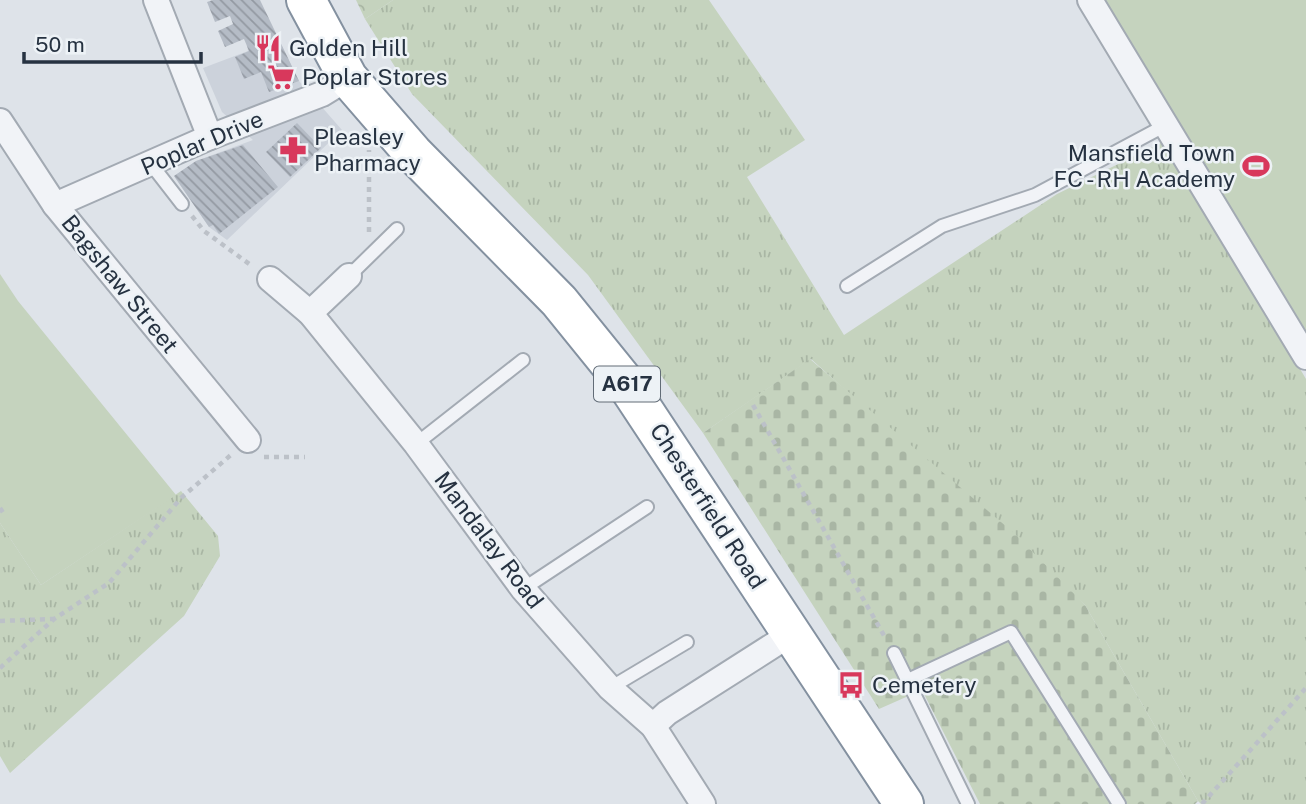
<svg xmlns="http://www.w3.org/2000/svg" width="1306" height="804" font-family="'Public Sans',sans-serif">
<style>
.built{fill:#ccd2db}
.grass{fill:url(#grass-tufts)}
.forest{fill:url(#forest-crowns)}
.cemetery{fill:url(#cemetery-stones)}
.garden{fill:#c5d3be}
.building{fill:url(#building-back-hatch)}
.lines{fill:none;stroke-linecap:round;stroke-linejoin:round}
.lane-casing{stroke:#a3aab3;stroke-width:16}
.street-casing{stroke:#a3aab3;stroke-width:28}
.highway-casing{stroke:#8491a0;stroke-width:42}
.path{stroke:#bcc1c8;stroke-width:4.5;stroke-dasharray:5 5;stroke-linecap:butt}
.lane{stroke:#f1f3f7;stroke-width:12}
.street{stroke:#f1f3f7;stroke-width:24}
.highway{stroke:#fff;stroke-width:38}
.labels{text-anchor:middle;stroke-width:5;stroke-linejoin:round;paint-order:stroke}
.shield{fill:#edf2f6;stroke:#626c77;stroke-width:2}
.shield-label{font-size:21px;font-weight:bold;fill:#263241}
.poi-label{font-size:23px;fill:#263241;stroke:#edf2f6;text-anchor:start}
.street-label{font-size:23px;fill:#263241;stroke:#edf2f6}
</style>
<defs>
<pattern id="grass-tufts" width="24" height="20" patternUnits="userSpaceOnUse" patternTransform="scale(1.75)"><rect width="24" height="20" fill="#c5d3be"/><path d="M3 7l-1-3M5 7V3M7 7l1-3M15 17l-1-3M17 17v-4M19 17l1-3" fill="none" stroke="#a9b6a4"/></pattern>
<pattern id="forest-crowns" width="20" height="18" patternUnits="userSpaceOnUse" patternTransform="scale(1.75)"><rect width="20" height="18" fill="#c5d3be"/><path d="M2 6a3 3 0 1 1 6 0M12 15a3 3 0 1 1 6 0" fill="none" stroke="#a9b6a4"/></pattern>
<pattern id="cemetery-stones" width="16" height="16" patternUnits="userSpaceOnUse" patternTransform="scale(1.75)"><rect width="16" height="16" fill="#c5d3be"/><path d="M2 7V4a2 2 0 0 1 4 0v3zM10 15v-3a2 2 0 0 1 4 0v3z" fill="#a9b6a4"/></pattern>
<pattern id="building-back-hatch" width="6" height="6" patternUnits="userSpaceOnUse" patternTransform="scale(1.75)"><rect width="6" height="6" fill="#b5bcc6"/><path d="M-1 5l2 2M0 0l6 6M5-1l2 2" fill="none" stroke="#9399a2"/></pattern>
</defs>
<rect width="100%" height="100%" fill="#dee3e9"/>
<polygon class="built" points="276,34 299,81 342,130 227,240 209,227 174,176 196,161 253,140 222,112 203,68 248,51 247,46"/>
<g class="grass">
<polygon points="393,0 709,0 805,140 747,177 844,335 1057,194 1161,143 1175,157 1306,379 1306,804 1201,804 1198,801 1085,605 811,359 703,433 588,275 412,94 365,19"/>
<polygon points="181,491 218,536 220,556 184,616 10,773 0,756 0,523 41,585"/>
</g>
<polygon class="forest" points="356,0 393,0 365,19"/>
<polygon class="cemetery" points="810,359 1015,534 1085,605 1198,801 1195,804 980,804 922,690 879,709 703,433"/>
<g class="garden">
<polygon points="1105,0 1306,0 1306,331"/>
<polygon points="0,274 18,301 176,495 41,585 0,523"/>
</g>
<g class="building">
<polygon points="213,0 260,0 299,81 269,92 261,72 244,79 235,57 249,51 247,46 244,39 225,47 218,31 233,24 230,16 215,22 207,2"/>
<polygon points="297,123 321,148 290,177 266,152"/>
<polygon points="243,145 278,187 219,234 213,225 209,227 174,176 196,161"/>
</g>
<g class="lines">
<defs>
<g id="lane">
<polyline points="151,164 182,204"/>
<polyline points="349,276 397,229"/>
<polyline points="847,286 942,226 1035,195 1166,125"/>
<polyline points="416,444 523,360"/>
<polyline points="523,589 647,507"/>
<polyline points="894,653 968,804"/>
<polyline points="908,680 1011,632 1119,804"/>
<polyline points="610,688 687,642"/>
</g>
<g id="street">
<polyline points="156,0 210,137"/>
<polyline points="1090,0 1306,357"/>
<polyline points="0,121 55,205 248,440"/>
<polyline points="55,205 210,137 322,94 348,78"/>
<polyline points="270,279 310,313 416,444 523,589 610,688 653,726 703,804"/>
<polyline points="310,313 349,276"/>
<polyline points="653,726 667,713 791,634"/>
</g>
<polyline id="highway" points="306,0 348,78 413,153 559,301 627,385 904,804"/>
</defs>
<use href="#lane" class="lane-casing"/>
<use href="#street" class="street-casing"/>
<use href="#highway" class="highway-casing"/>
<g class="path">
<polyline points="192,216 204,231 252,266"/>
<polyline points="369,232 369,150"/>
<polyline points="753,405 886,639"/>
<polyline points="264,457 305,457"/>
<polyline points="0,508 4,514"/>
<polyline points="0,621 53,619"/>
<polyline points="0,668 54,619 109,583 181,498 232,454"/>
<polyline points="1202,804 1306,688"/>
</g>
<use href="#lane" class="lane"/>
<use href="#street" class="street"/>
<use href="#highway" class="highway"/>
</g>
<defs>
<symbol id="restaurant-bare" viewBox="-9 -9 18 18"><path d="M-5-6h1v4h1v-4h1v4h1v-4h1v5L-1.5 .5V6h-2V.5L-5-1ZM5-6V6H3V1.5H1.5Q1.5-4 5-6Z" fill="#d8385c" stroke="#edf2f6" stroke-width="2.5" paint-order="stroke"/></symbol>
<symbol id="supermarket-bare" viewBox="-9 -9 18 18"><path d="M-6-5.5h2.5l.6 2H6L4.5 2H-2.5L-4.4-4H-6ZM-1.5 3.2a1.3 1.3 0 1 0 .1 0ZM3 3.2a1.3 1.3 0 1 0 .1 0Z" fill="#d8385c" stroke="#edf2f6" stroke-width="2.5" paint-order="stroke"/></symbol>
<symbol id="pharmacy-bare" viewBox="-9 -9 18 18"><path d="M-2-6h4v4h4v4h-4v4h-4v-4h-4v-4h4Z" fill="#d8385c" stroke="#edf2f6" stroke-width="2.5" paint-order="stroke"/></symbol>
<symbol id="stadium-bare" viewBox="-9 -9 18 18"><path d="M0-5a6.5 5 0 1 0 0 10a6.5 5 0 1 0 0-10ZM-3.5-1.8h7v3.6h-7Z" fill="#d8385c" stroke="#edf2f6" stroke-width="2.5" paint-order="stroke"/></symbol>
<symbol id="bus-bare" viewBox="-9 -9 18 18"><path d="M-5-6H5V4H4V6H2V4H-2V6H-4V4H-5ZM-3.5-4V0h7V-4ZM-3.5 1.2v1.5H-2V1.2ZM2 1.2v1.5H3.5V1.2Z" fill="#d8385c" stroke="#edf2f6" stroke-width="2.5" paint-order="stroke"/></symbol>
</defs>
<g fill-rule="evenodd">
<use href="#restaurant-bare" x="249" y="29" width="38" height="38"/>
<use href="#supermarket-bare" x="262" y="58" width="38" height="38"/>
<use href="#pharmacy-bare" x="274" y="131" width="38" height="38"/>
<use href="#stadium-bare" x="1237" y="147" width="38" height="38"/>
<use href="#bus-bare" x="832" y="666" width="38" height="38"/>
</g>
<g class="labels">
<rect class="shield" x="594" y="366.5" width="66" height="35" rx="5"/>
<g class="shield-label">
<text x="627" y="391">A617</text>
</g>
<g class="poi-label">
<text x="289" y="56">Golden Hill</text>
<text x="302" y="85">Poplar Stores</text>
<text x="314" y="145">Pleasley<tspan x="314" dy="26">Pharmacy</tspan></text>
<text x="1235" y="161" text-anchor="end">Mansfield Town<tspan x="1235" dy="26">FC - RH Academy</tspan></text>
<text x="872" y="693">Cemetery</text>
</g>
<g class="street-label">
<text transform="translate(202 143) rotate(-23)" y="8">Poplar Drive</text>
<text transform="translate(120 284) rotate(51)" y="8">Bagshaw Street</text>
<text transform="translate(708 506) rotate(57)" y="8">Chesterfield Road</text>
<text transform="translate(489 540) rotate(53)" y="8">Mandalay Road</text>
</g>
</g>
<path d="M24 52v10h177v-10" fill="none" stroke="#263241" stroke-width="3.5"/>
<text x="35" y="52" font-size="21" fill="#263241" stroke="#edf2f6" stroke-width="5" paint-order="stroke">50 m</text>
</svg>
